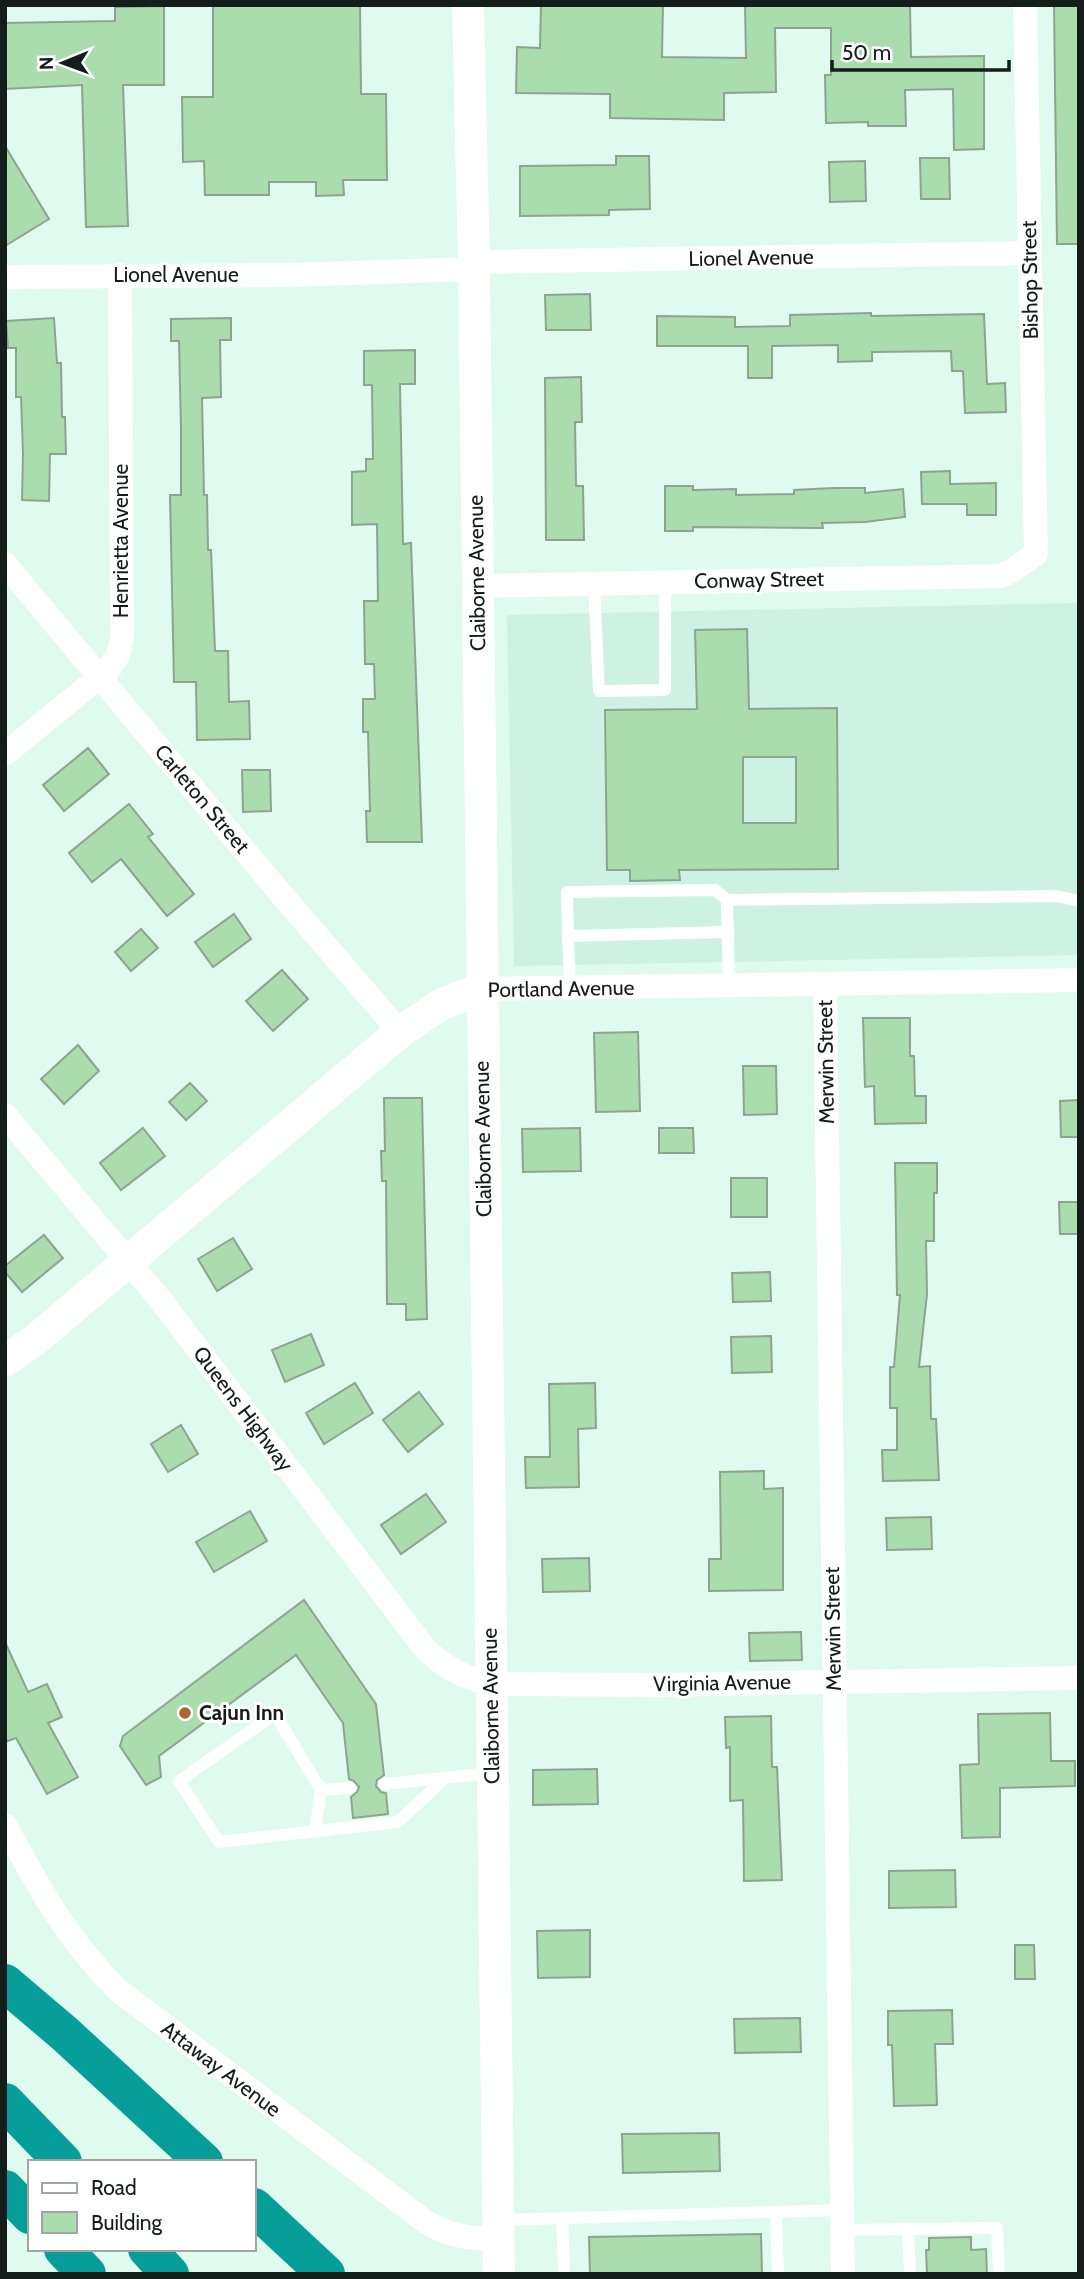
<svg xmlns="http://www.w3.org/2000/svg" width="1084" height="2279" font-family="Cabin,sans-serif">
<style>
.built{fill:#cdf1e2}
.building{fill:#abdcae;stroke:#90a290;stroke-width:2;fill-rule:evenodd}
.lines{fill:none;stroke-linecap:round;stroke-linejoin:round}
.service{stroke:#fff;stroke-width:12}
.minor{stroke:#fff;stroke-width:24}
.tertiary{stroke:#fff;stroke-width:32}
.motorway{stroke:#079d99;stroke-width:38}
.poi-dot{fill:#a96635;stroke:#fff;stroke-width:2.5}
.labels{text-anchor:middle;stroke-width:6;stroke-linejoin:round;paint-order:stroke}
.street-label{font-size:21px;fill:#131d19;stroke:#fff}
.poi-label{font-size:21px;font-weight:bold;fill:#131d19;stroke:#fff;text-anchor:start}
</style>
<rect width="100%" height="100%" fill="#dffaef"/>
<polygon class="built" points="1079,603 1079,955 514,966 507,615"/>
<g class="building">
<polygon points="213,5 360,5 361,94 386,94 387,180 343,180 344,195 316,196 316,182 269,182 269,195 205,195 204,161 183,162 182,97 213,97"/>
<polygon points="541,5 663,5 662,57 746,58 745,5 910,5 911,57 984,56 984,149 954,150 953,89 905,90 906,126 868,126 868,122 826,123 825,75 831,75 831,28 775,28 776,92 724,93 724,120 610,118 610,94 516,93 517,47 540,48"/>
<polygon points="1054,5 1079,5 1079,244 1057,244"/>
<polygon points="164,6 164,85 123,85 128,226 86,227 82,85 5,89 5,23 115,21 115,7"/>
<polygon points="5,146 49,219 5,246"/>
<polygon points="616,156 649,156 650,209 609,210 609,215 520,216 520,166 616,165"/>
<polygon points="920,158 949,158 950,199 921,199"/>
<polygon points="865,161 866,201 830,202 829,162"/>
<polygon points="590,294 591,330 546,330 545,295"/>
<polygon points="871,313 871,316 984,314 987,384 1005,383 1006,412 965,413 963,371 952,371 951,351 872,352 872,361 838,362 838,345 772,346 772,378 748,378 748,346 657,346 657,316 735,317 735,327 790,326 790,315"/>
<polygon points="54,318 57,363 61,363 62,417 65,417 66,454 50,454 49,501 22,500 23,454 21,397 16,397 16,348 8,348 6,321"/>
<polygon points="231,318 231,340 220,340 221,397 202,398 204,495 207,495 208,550 211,550 215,651 228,651 229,702 249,701 250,739 197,740 196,682 174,682 170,495 181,495 181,429 179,341 171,341 171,319"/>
<polygon points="415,350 415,384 400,384 403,544 411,543 422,842 367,842 366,811 370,811 368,732 363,732 363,699 375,699 374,664 365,664 364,601 378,601 377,524 352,525 352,472 366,471 366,459 373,459 372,385 364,385 364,351"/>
<polygon points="581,377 582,422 575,422 576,486 583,486 584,540 546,540 545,378"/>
<polygon points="950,471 950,484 996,483 996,515 967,515 967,504 922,504 921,472"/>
<polygon points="665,486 693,486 693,490 736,489 736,495 794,494 794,490 834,488 865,488 865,493 903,489 905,517 865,522 822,523 823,528 693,527 693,531 665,531"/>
<path d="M 747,629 L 749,709 L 837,708 L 838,869 L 679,870 L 680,880 L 630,881 L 630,870 L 607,870 L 605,710 L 697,709 L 695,630 ZM 743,757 L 796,757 L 796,823 L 743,823 Z"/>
<polygon points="88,748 109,774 64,811 43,785"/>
<polygon points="242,770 270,770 271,811 243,812"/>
<polygon points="129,804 153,834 148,837 194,894 167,916 121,859 92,882 69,853"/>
<polygon points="234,914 251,939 213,967 195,942"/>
<polygon points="141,929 158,948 131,971 115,952"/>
<polygon points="282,970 308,999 273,1031 246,1001"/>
<polygon points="863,1018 910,1018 910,1056 914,1056 915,1096 926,1096 926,1123 875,1124 874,1086 865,1087"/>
<polygon points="638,1032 640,1111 596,1112 594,1033"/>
<polygon points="78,1045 99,1071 64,1104 41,1079"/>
<polygon points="743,1066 776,1066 777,1114 744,1115"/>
<polygon points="190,1083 207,1101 186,1120 169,1102"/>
<polygon points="384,1098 422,1098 427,1319 406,1320 406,1304 387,1304 386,1181 382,1181 381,1151 385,1151"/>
<polygon points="1079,1100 1079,1137 1061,1137 1060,1101"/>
<polygon points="143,1128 165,1156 121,1190 100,1163"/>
<polygon points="580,1128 581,1171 523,1172 522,1129"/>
<polygon points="659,1128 693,1128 694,1153 659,1153"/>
<polygon points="895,1163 937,1163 937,1193 934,1193 934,1241 926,1241 927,1294 919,1367 930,1366 931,1419 936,1419 939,1480 883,1481 882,1450 897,1450 897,1408 890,1408 890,1367 894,1367 900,1295 897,1295"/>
<rect x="731" y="1178" width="36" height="39"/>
<polygon points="1059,1202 1079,1202 1079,1234 1060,1234"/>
<polygon points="44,1235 63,1258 22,1292 5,1272 5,1266"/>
<polygon points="233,1238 252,1269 217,1291 198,1259"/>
<polygon points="770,1272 771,1301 733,1302 732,1273"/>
<polygon points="311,1334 324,1365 285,1382 272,1350"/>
<polygon points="771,1336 772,1372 732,1373 731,1337"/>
<polygon points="355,1383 373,1413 324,1444 306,1413"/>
<polygon points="595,1383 596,1428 578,1429 579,1487 526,1488 525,1457 550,1457 549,1384"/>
<polygon points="419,1392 443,1424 408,1452 383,1420"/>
<polygon points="181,1425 198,1454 168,1472 151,1444"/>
<polygon points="764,1471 764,1489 783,1488 783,1590 709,1591 709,1559 721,1559 720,1472"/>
<polygon points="426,1494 446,1522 401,1554 381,1525"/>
<polygon points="250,1511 267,1541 214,1572 196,1542"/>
<polygon points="931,1517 932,1549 887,1550 886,1518"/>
<polygon points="589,1558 590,1591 543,1592 542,1559"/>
<polygon points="304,1600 376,1704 384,1775 377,1780 376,1786 381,1792 386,1793 388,1814 353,1818 351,1797 357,1792 359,1787 354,1781 349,1779 343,1723 296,1655 159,1756 161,1777 146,1785 120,1746 123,1736"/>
<polygon points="801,1632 802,1660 750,1661 749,1633"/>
<polygon points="5,1642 28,1692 47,1684 62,1717 48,1723 78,1777 47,1794 16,1738 5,1742"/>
<polygon points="1050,1713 1051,1761 1075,1761 1075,1786 1000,1788 1000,1837 962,1838 960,1765 979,1764 978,1714"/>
<polygon points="771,1716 772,1767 777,1767 782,1880 744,1881 743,1800 730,1801 730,1747 726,1748 725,1717"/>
<polygon points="597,1769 598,1804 533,1805 533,1770"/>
<polygon points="955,1870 956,1907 889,1908 889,1871"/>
<polygon points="590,1930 590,1977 538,1978 537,1931"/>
<polygon points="1015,1945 1034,1945 1035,1979 1015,1979"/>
<polygon points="952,2010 953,2044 935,2044 937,2105 894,2106 892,2045 888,2045 888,2011"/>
<polygon points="800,2018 801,2052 735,2053 734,2019"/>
<polygon points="719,2133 720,2171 623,2173 622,2134"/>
<polygon points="761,2234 762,2274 590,2274 589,2237"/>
<polygon points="971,2237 971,2250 986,2249 987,2274 927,2274 926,2250 929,2250 929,2238"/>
</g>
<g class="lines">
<g class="service">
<polyline points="594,585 599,691 665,690 665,582"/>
<polyline points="568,936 567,892 715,890 727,900"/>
<polyline points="729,985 727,900 1057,896 1079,901"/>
<polyline points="570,988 568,936 728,932"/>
<polyline points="385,1784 491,1773"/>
<polyline points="350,1788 321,1790 275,1714 179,1781 219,1842 398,1822 445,1778"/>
<polyline points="315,1831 321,1790"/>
<polyline points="776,2212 778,2274"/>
<polyline points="562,2218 564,2274"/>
<polyline points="498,2220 842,2210"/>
<polyline points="908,2229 910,2274"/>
<polyline points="842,2230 997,2228 999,2274"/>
</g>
<g class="minor">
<polyline points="473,262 1029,253"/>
<polyline points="5,277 289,275 474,269"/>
<polyline points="5,564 281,894 400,1032"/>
<polyline points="477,586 1000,576 1010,572 1036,554 1025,5"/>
<polyline points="5,754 108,670 118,655 122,638 120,275"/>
<polyline points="825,984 843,2274"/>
<polyline points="481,989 1079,980"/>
<path d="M 5,1115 L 159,1298 L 423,1646 C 442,1667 463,1677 490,1684 L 658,1685 L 1079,1678"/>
<path d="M 5,1825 C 39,1888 67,1940 119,1991 L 426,2222 C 452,2237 468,2238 498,2240"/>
</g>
<g class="tertiary">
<polyline points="468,5 474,269 499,2274"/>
<polyline points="5,1361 35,1340 400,1032 442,1004 481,989"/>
</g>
<g class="motorway">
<polyline points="5,1983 65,2034 204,2162"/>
<polyline points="5,2102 63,2162"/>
<polyline points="5,2189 30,2215"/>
<polyline points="254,2207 326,2274"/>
<polyline points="63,2249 87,2274"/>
<polyline points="147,2249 170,2274"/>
</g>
</g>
<circle class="poi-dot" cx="185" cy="1713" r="7"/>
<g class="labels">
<g class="street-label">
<text transform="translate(751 258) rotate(-1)" y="7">Lionel Avenue</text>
<text x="176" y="282">Lionel Avenue</text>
<text transform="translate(1030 280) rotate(-91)" y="7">Bishop Street</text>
<text transform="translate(121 541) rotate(-90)" y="7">Henrietta Avenue</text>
<text transform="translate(477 573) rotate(-91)" y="7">Claiborne Avenue</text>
<text transform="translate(759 580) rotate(-1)" y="7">Conway Street</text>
<text transform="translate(202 799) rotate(50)" y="7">Carleton Street</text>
<text transform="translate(561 989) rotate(-1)" y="7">Portland Avenue</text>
<text transform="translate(826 1062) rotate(-91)" y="7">Merwin Street</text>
<text transform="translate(483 1139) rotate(-91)" y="7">Claiborne Avenue</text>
<text transform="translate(243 1409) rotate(53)" y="7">Queens Highway</text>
<text transform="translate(833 1629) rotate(-91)" y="7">Merwin Street</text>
<text transform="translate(722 1683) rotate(-1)" y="7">Virginia Avenue</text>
<text transform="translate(491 1706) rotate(-91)" y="7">Claiborne Avenue</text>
<text transform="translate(221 2069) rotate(37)" y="7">Attaway Avenue</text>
</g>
<g class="poi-label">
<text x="199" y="1720">Cajun Inn</text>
</g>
</g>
<rect width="1084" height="2279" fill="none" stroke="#131d19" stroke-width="14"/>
<rect x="28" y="2160" width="228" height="91" fill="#ffffff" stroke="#a1a5a3" stroke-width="2"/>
<rect x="42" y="2183" width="35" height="10" fill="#ffffff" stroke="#a1a5a3" stroke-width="2"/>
<text x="91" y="2195" font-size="21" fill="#131d19">Road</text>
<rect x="42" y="2212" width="35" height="21" fill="#abdcae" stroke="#a1a5a3" stroke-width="2"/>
<text x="91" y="2230" font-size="21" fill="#131d19">Building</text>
<g transform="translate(63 63) rotate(269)" stroke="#ffffff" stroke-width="5" paint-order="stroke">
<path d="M0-5L12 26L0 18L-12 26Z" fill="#131d19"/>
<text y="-10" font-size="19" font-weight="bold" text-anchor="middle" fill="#131d19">N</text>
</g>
<path d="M832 60v10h177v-10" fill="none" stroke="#131d19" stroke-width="3.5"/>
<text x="842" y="60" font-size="21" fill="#131d19" stroke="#ffffff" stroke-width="5" paint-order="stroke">50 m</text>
</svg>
